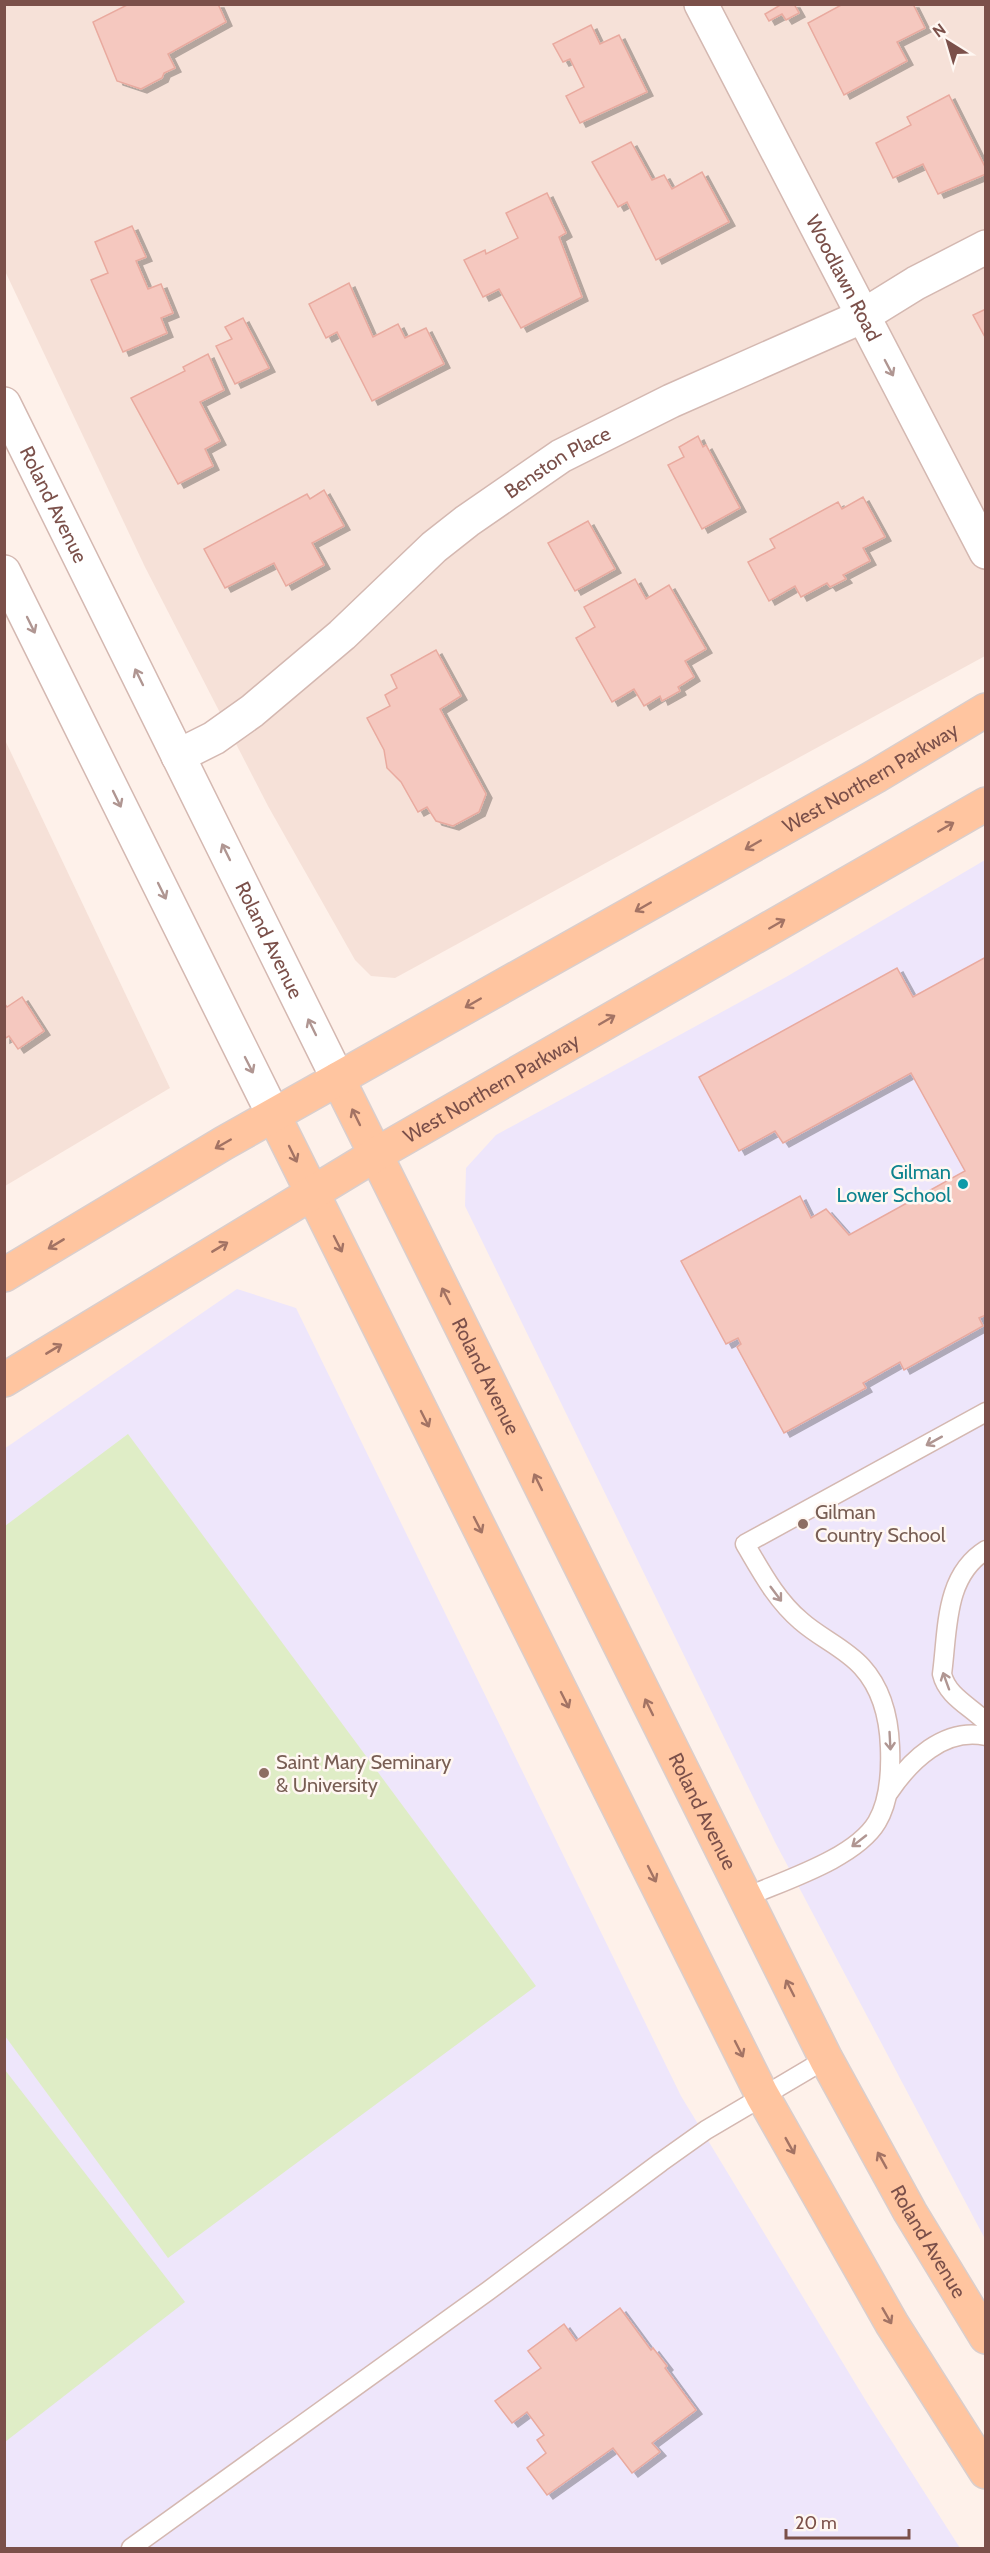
<svg xmlns="http://www.w3.org/2000/svg" width="990" height="2553" font-family="Cabin,sans-serif">
<style>
.residential{fill:#f6e1d8}
.education{fill:#eee6fb}
.green{fill:#dfedc6}
.building{fill:#f5c8bf;stroke:#e9aa9f;stroke-width:1.5;filter:url(#shadow)}
.lines{fill:none;stroke-linecap:round;stroke-linejoin:round}
.service-casing{stroke:#d4b8b1;stroke-width:21}
.minor-casing{stroke:#d4b8b1;stroke-width:36}
.tertiary-casing{stroke:#d4b8b1;stroke-width:36}
.primary-casing{stroke:#dacecc;stroke-width:36}
.service{stroke:#fff;stroke-width:18}
.minor{stroke:#fff;stroke-width:33}
.tertiary{stroke:#fff;stroke-width:33}
.primary{stroke:#ffc5a0;stroke-width:33}
.oneway{stroke:#b09692}
.oneway2{stroke:#a37364}
.culture-dot{fill:#0f9aa8;stroke:#fff7f2;stroke-width:2}
.education-dot{fill:#8d6e63;stroke:#fff7f2;stroke-width:2}
.labels{text-anchor:middle;stroke-width:5;stroke-linejoin:round;paint-order:stroke}
.street-label{font-size:20px;fill:#7b504a;stroke:#fff7f2}
.culture-label{font-size:20px;fill:#0d838f;stroke:#fff7f2;text-anchor:end}
.education-label{font-size:20px;fill:#785e54;stroke:#fff7f2;text-anchor:start}
</style>
<defs>
<filter id="shadow"><feDropShadow dx="6" dy="4" stdDeviation="0" flood-color="#0004"/></filter>
</defs>
<rect width="100%" height="100%" fill="#fef1ea"/>
<g class="residential">
<polygon points="5,5 985,5 985,656 395,978 371,976 355,960 268,806 145,567 5,271"/>
<polygon points="4,738 170,1088 5,1186 4,1186"/>
</g>
<g class="education">
<polygon points="985,860 985,2239 775,1842 465,1206 466,1168 496,1135 786,977"/>
<polygon points="237,1289 296,1308 681,2096 866,2401 960,2548 5,2548 4,1449"/>
</g>
<g class="green">
<polygon points="128,1434 536,1986 168,2258 5,2036 5,1526"/>
<polygon points="5,2070 185,2302 5,2442"/>
</g>
<g class="building">
<polygon points="129,4 218,4 226,22 168,54 175,68 164,73 162,78 141,89 117,81 93,22"/>
<polygon points="782,4 794,4 799,13 786,20 782,14 769,21 765,14"/>
<polygon points="843,4 913,4 925,28 897,42 907,61 844,95 808,23"/>
<polygon points="591,25 600,44 619,35 647,92 580,123 566,96 584,87 570,59 563,62 553,44"/>
<polygon points="949,95 986,169 986,174 938,194 923,164 893,178 876,143 911,125 907,117"/>
<polygon points="631,142 652,180 664,175 672,189 702,172 729,222 656,260 627,202 618,207 592,162"/>
<polygon points="547,193 566,233 559,237 582,297 521,328 499,289 483,297 464,260 485,250 486,254 518,238 506,213"/>
<polygon points="132,226 146,257 136,261 148,289 161,284 173,313 161,318 167,333 123,352 91,280 108,273 95,242"/>
<polygon points="349,283 373,337 398,324 405,338 426,328 444,364 372,401 337,332 326,338 309,304"/>
<polygon points="986,309 986,339 973,315"/>
<polygon points="243,318 269,368 235,384 216,346 232,339 225,327"/>
<polygon points="208,354 224,390 200,402 220,441 205,449 213,466 178,484 131,398 185,371 183,367"/>
<polygon points="698,436 703,447 706,445 740,508 702,529 668,465 684,457 679,447"/>
<polygon points="324,490 344,526 312,543 324,565 286,586 274,563 225,588 204,549 307,494 310,499"/>
<polygon points="863,497 885,537 863,548 870,561 843,575 846,579 830,587 827,583 801,597 795,586 769,601 748,562 775,548 770,539 838,502 842,509"/>
<polygon points="588,521 615,569 575,591 548,543"/>
<polygon points="635,579 646,599 669,585 706,649 685,661 694,677 678,687 680,691 662,701 660,696 644,706 634,689 612,702 576,638 595,627 584,607"/>
<polygon points="436,650 461,696 440,709 486,794 479,812 453,826 436,821 427,807 418,812 401,782 387,768 384,750 367,718 390,706 385,695 397,688 391,675"/>
<polygon points="986,957 986,1315 979,1318 983,1326 904,1370 900,1362 863,1383 866,1388 784,1433 737,1347 741,1344 738,1338 726,1344 681,1261 800,1196 811,1218 826,1209 849,1235 965,1171 911,1073 783,1143 775,1131 739,1151 699,1077 897,968 913,997"/>
<polygon points="22,997 44,1031 18,1049 9,1036 4,1039 4,1003 7,1007"/>
<polygon points="620,2308 651,2350 653,2348 667,2366 665,2368 696,2410 652,2443 660,2452 632,2473 613,2448 547,2495 527,2468 546,2453 537,2440 544,2435 527,2412 512,2423 495,2401 541,2368 528,2351 564,2324 576,2341"/>
</g>
<g class="lines">
<defs>
<g id="service">
<path d="M 986,1550 C 944,1576 948,1630 942,1674 C 947,1696 970,1706 986,1722"/>
<path d="M 889,1792 C 910,1761 944,1727 986,1736"/>
<path d="M 744,1898 C 782,1881 855,1859 877,1822 C 890,1800 891,1772 890,1747 C 889,1719 882,1689 862,1667 C 845,1648 820,1638 801,1621 C 776,1600 761,1571 745,1544 L 986,1412"/>
<polyline points="131,2548 488,2291 661,2162 706,2130 826,2059"/>
</g>
<g id="minor">
<path id="s1" d="M 701,4 L 986,552"/>
<path id="s2" d="M 178,756 L 214,738 L 252,711 L 342,635 L 434,547 L 467,521 L 561,456 L 671,401 L 861,317 L 916,283 L 986,247"/>
</g>
<g id="tertiary">
<path id="s3" d="M 4,404 L 338,1079"/>
<polyline points="4,572 274,1116"/>
</g>
<g id="primary">
<path id="s4" d="M 338,1079 L 826,2059 L 910,2212 L 986,2337"/>
<polyline points="274,1116 762,2095 892,2324 986,2472"/>
<path id="s5" d="M 4,1275 L 224,1143 L 876,776 L 986,710"/>
<path id="s6" d="M 4,1380 L 375,1155 L 986,804"/>
</g>
</defs>
<use href="#service" class="service-casing"/>
<use href="#minor" class="minor-casing"/>
<use href="#tertiary" class="tertiary-casing"/>
<use href="#primary" class="primary-casing"/>
<use href="#service" class="service"/>
<use href="#minor" class="minor"/>
<use href="#tertiary" class="tertiary"/>
<use href="#primary" class="primary"/>
</g>
<defs><path id="oneway-shaft" d="M-6 0H5M1.5-3L5.5 0L1.5 3" fill="none" stroke-width="1.6" stroke-linecap="round" stroke-linejoin="round" transform="scale(1.5)"/></defs>
<g class="oneway">
<use href="#oneway-shaft" transform="translate(889 368) rotate(62)"/>
<use href="#oneway-shaft" transform="translate(31 625) rotate(64)"/>
<use href="#oneway-shaft" transform="translate(139 677) rotate(-116)"/>
<use href="#oneway-shaft" transform="translate(117 799) rotate(64)"/>
<use href="#oneway-shaft" transform="translate(226 852) rotate(-116)"/>
<use href="#oneway-shaft" transform="translate(162 891) rotate(64)"/>
<use href="#oneway-shaft" transform="translate(312 1027) rotate(-116)"/>
<use href="#oneway-shaft" transform="translate(249 1065) rotate(63)"/>
<use href="#oneway-shaft" transform="translate(934 1441) rotate(151)"/>
<use href="#oneway-shaft" transform="translate(776 1594) rotate(53)"/>
<use href="#oneway-shaft" transform="translate(946 1681) rotate(-110)"/>
<use href="#oneway-shaft" transform="translate(890 1741) rotate(87)"/>
<use href="#oneway-shaft" transform="translate(859 1841) rotate(142)"/>
</g>
<g class="oneway2">
<use href="#oneway-shaft" transform="translate(946 827) rotate(-30)"/>
<use href="#oneway-shaft" transform="translate(753 845) rotate(150)"/>
<use href="#oneway-shaft" transform="translate(643 907) rotate(150)"/>
<use href="#oneway-shaft" transform="translate(777 924) rotate(-30)"/>
<use href="#oneway-shaft" transform="translate(473 1003) rotate(150)"/>
<use href="#oneway-shaft" transform="translate(607 1020) rotate(-30)"/>
<use href="#oneway-shaft" transform="translate(356 1117) rotate(-116)"/>
<use href="#oneway-shaft" transform="translate(223 1144) rotate(150)"/>
<use href="#oneway-shaft" transform="translate(293 1154) rotate(64)"/>
<use href="#oneway-shaft" transform="translate(56 1244) rotate(149)"/>
<use href="#oneway-shaft" transform="translate(338 1244) rotate(63)"/>
<use href="#oneway-shaft" transform="translate(220 1247) rotate(-31)"/>
<use href="#oneway-shaft" transform="translate(446 1296) rotate(-117)"/>
<use href="#oneway-shaft" transform="translate(54 1349) rotate(-31)"/>
<use href="#oneway-shaft" transform="translate(425 1419) rotate(63)"/>
<use href="#oneway-shaft" transform="translate(538 1482) rotate(-116)"/>
<use href="#oneway-shaft" transform="translate(478 1525) rotate(63)"/>
<use href="#oneway-shaft" transform="translate(565 1700) rotate(63)"/>
<use href="#oneway-shaft" transform="translate(649 1707) rotate(-116)"/>
<use href="#oneway-shaft" transform="translate(652 1874) rotate(63)"/>
<use href="#oneway-shaft" transform="translate(790 1988) rotate(-117)"/>
<use href="#oneway-shaft" transform="translate(739 2049) rotate(63)"/>
<use href="#oneway-shaft" transform="translate(790 2146) rotate(61)"/>
<use href="#oneway-shaft" transform="translate(882 2160) rotate(-119)"/>
<use href="#oneway-shaft" transform="translate(887 2316) rotate(60)"/>
</g>
<circle class="culture-dot" cx="963" cy="1184" r="6"/>
<g class="education-dot">
<circle cx="803" cy="1524" r="6"/>
<circle cx="264" cy="1773" r="6"/>
</g>
<g class="labels">
<g class="street-label">
<text dy="7" stroke="none"><textPath href="#s1" startOffset="309">Woodlawn Road</textPath></text>
<text dy="7" stroke="none"><textPath href="#s2" startOffset="482">Benston Place</textPath></text>
<text dy="7" stroke="none"><textPath href="#s3" startOffset="112">Roland Avenue</textPath></text>
<text dy="7" stroke="none"><textPath href="#s5" startOffset="999">West Northern Parkway</textPath></text>
<text dy="7" stroke="none"><textPath href="#s3" startOffset="598">Roland Avenue</textPath></text>
<text dy="7" stroke="none"><textPath href="#s6" startOffset="568">West Northern Parkway</textPath></text>
<text dy="7" stroke="none"><textPath href="#s4" startOffset="332">Roland Avenue</textPath></text>
<text dy="7" stroke="none"><textPath href="#s4" startOffset="818">Roland Avenue</textPath></text>
<text dy="7" stroke="none"><textPath href="#s4" startOffset="1304">Roland Avenue</textPath></text>
</g>
<g class="culture-label">
<text x="951" y="1179">Gilman<tspan x="951" dy="23">Lower School</tspan></text>
</g>
<g class="education-label">
<text x="815" y="1519">Gilman<tspan x="815" dy="23">Country School</tspan></text>
<text x="276" y="1769">Saint Mary Seminary<tspan x="276" dy="23">&amp; University</tspan></text>
</g>
</g>
<rect width="990" height="2553" fill="none" stroke="#7b504a" stroke-width="12"/>
<g transform="translate(948 42) rotate(323)" stroke="#fff7f2" stroke-width="4.5" paint-order="stroke">
<path d="M0-4.5L10 22L0 15L-10 22Z" fill="#7b504a"/>
<text y="-9" font-size="16" font-weight="bold" text-anchor="middle" fill="#7b504a">N</text>
</g>
<path d="M786 2529v9h123v-9" fill="none" stroke="#7b504a" stroke-width="3"/>
<text x="795" y="2529" font-size="18" fill="#7b504a" stroke="#fff7f2" stroke-width="4.5" paint-order="stroke">20 m</text>
</svg>
